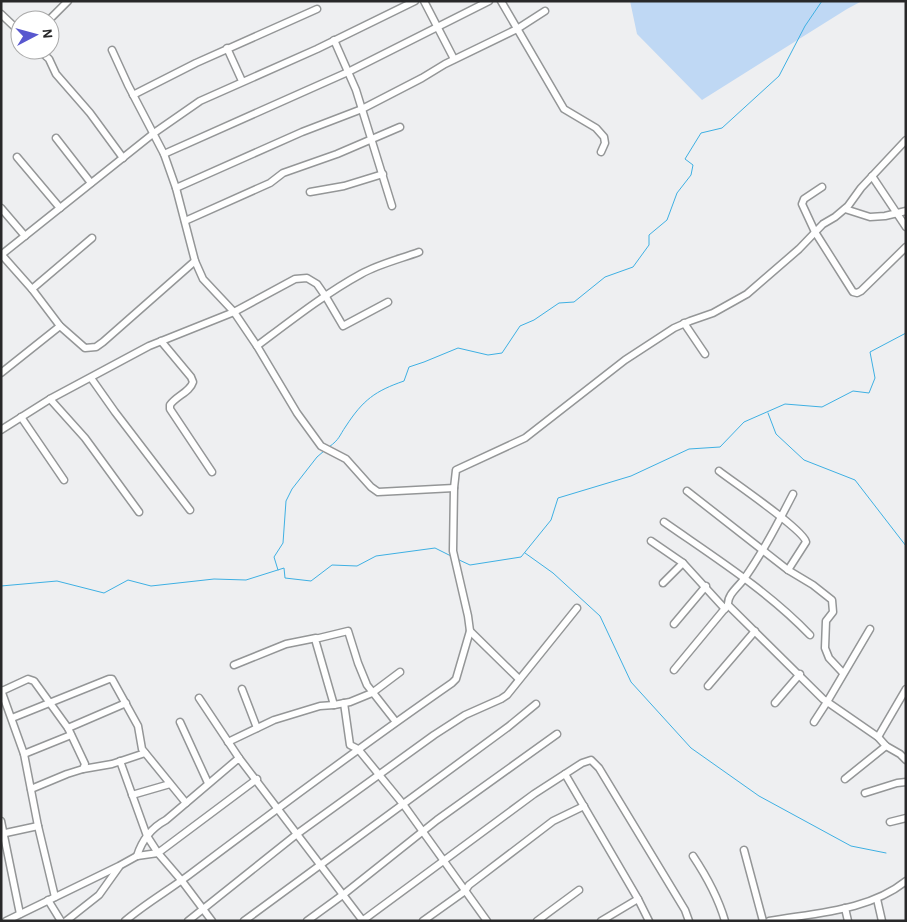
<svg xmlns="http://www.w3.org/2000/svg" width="907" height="922" font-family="'Alegreya Sans',sans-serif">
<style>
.green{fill:#bfd8f4}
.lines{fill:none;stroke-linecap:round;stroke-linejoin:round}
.stream{stroke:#3eb0e3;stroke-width:1}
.minor-casing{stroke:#949697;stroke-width:9}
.minor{stroke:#fff;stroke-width:6}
</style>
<rect width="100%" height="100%" fill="#eeeff1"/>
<polygon class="green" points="630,1 862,1 847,9 702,100 637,34"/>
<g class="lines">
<g class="stream">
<polyline points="768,413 776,434 804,460 855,480 906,546"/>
<path d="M 329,447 C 340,439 339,436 346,426 C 363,400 375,391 404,381 L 409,367 L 424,362 L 458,348 L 488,355 L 502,353 L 520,326 L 534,320 L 559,303 L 574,302 L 605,277 L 633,267 L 649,245 L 649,235 L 667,220 L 677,193 L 691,175 L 693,165 L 685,159 L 701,133 L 722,128 L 779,76 L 805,26 L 822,1"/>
<polyline points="525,553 553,573 600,616 631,682 691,748 759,796 851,846 886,853"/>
<polyline points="457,559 470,565 521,557 551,520 558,498 631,476 689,449 720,447 744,422 785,404 822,407 853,391 869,393 875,378 870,352 906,333"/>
<polyline points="278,570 274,557 283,543 286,501 292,489 317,457 324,451"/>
<polyline points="1,586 57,581 104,593 128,580 151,586 214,579 246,580 284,568 285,578 311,581 332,565 357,566 376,556 435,548 451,556"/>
</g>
<defs>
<g id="minor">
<polyline points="424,1 454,59"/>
<polyline points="501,1 564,109 596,128 604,137 605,143 601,152"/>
<polyline points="1,14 20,32"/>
<polyline points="49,20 68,1"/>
<polyline points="334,40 356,90 392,206"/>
<polyline points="227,48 242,81"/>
<polyline points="39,50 49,59 56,74 90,113 123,158"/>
<polyline points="112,50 128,85 164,154 176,188 195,261 203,279 234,312 257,346 297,413 321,446 346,459 371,487 378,492 454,488"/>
<polyline points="133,95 196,63 317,9"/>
<polyline points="56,138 91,183"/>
<polyline points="164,154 348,72 489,1"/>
<polyline points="17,157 60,208"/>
<polyline points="872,176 906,227"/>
<polyline points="822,187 804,199 802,204 815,232 853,292 857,293 861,291 906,247"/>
<polyline points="176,188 302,132 362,109 422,78 445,64 517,29 545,11"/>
<polyline points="310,192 344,186 383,174"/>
<polyline points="1,208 25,236"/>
<polyline points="845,209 870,217 885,216 906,211"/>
<polyline points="185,221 270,183 283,173 337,154 400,127"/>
<polyline points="1,254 32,289 60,326 85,348 96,347 103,342 195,261"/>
<polyline points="1,255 154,133 200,101 317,49 415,1"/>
<polyline points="32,289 92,238"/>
<polyline points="684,323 705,354"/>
<path d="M 161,341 L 191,377 L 193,382 C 190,392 176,396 170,405 L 170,409 L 212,472"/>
<path d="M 257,346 C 289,322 326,293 361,274 C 379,264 400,259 419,252"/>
<polyline points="1,373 60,326"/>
<polyline points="91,378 115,412 190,510"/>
<polyline points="50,399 85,438 139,512"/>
<polyline points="21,417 64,480"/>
<polyline points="1,430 50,399 149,346 234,312 295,279 307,278 317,284 326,297 343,326 388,302"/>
<path d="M 719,471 C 733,482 804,530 806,542 L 788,570"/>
<polyline points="687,491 788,570 813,585 832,600 833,612 826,621 825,648 829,658 843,673"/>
<path d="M 793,494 C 778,523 763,552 744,579 C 738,587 727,595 728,605 L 823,699 L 878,737 L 886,746 L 900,754 L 906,760"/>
<path d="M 664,522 C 714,557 768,591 810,635"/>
<polyline points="651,541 683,563 725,609"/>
<polyline points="663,583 683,563"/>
<polyline points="674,624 706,586"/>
<polyline points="470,631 519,679"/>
<polyline points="234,665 286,644 316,638"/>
<polyline points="674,670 727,606"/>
<polyline points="708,686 755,631"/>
<polyline points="242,689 257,728"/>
<polyline points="1,690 24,754 38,826 55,897"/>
<polyline points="2,691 28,679 34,681 68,728 85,764 83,769 67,774 31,789"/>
<polyline points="199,698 239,758"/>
<polyline points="344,703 350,745 358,749 403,804 487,921"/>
<polyline points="775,703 800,674"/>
<polyline points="334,705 315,639 348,631 358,663 367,685 396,722"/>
<polyline points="12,718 109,679 112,679 138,726 142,749 186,803"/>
<polyline points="180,722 208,783"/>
<polyline points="814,722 827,702 870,629"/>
<polyline points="68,728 126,703"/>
<polyline points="878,737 906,689"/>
<polyline points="228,742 274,720 320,706 334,705 350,702 372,693 400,672"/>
<polyline points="24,754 71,735"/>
<polyline points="120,761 147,836 158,853 257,779"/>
<polyline points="83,769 112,764 145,753"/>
<polyline points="565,774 638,899 649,921"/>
<polyline points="845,779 886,746"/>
<polyline points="865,793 897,783 906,782"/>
<polyline points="132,795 170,784"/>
<polyline points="1,821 20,914"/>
<polyline points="890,822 906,818"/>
<polyline points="1,834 38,826"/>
<polyline points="744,850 763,921"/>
<path d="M 137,856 C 142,840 151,828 166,820 L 239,758 L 363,921"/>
<path d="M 693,856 C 707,877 718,897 725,921"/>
<polyline points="877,899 882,921"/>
<polyline points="48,900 61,921"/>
<polyline points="845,908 848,921"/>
<polyline points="6,921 119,866 137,856 158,853 182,881 212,921"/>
<polyline points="66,921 99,895 119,867"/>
<path d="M 125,921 C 146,903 171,889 193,872 C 278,808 364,744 452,683 L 456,679 L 470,631 L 468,616 L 453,551 L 454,488 L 456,470 L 525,438 L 625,360 L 674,328 L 690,321 L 713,313 L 747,294 L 799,249 L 823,224 L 835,217 L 848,206 L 861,188 L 906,140"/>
<polyline points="188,921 297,834 434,735 465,715 501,699 507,695 577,608"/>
<polyline points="244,921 508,727 536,704"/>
<polyline points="307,921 344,894 437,820 557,734"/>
<polyline points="362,921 534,794 582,763 591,760 599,768 685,910 689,921"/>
<polyline points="423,921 465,891 469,885 553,821 584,806"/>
<polyline points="537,921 579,890"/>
<polyline points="601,921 638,899"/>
<path d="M 769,921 C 814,913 869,911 906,881"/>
</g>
</defs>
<use href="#minor" class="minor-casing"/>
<use href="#minor" class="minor"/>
</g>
<rect width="907" height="922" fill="none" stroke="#282829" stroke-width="5"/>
<g transform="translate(35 35) rotate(84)"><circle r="24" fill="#ffffff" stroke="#a9a9a9"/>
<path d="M0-4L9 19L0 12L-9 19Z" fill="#5857cf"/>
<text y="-8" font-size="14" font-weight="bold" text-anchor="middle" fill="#282829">N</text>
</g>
</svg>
